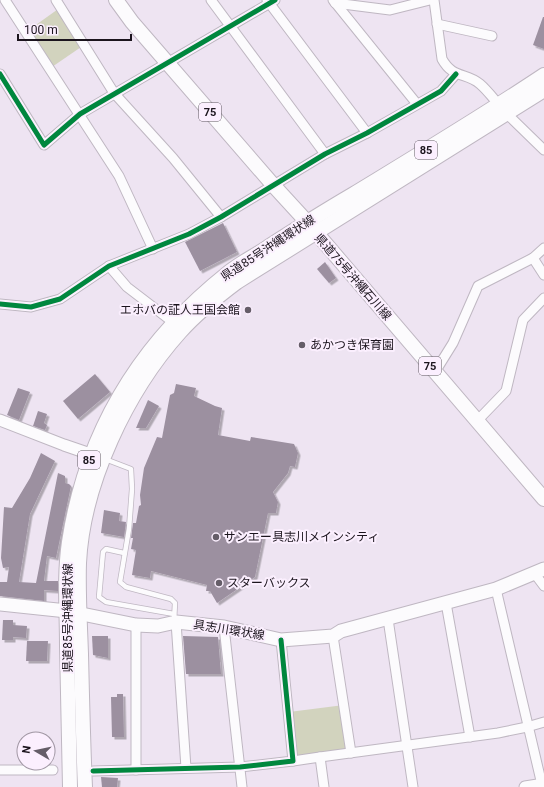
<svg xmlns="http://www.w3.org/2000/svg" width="544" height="787" font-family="Roboto,'Noto Sans JP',sans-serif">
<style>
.green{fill:#d2d3be}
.building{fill:#9c90a0;filter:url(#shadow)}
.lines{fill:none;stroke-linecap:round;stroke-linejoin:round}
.service-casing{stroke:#bfb7c2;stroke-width:6}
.minor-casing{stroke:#bfb7c2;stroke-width:11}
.tertiary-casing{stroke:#bfb7c2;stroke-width:13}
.secondary-casing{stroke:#bfb7c2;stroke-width:15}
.primary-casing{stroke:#bfb7c2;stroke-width:16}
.service{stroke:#fcfbfd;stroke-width:4.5}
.minor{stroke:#fcfbfd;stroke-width:9}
.tertiary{stroke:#fcfbfd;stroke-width:11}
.secondary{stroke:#fcfbfd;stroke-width:13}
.primary{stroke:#fcfbfd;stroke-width:14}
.cycleway-casing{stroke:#fbeffe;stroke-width:8}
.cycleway{stroke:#00873e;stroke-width:5}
.poi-dot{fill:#655d68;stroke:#fbeffe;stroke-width:1.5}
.labels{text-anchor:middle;stroke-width:4;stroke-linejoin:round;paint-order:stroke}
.shield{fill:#fbeffe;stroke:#5e5660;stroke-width:1}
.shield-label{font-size:11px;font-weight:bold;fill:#1b141d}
.street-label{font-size:12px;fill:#1b141d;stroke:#fbeffe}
.poi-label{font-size:12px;fill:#1b141d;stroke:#fbeffe;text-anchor:start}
</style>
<defs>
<filter id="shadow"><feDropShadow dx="2.5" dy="2.5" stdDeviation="0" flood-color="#0004"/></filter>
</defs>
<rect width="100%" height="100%" fill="#eee4f2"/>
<g class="green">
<polygon points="61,7 84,45 49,69 26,32"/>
<polygon points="344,705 351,753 293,761 289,712"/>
</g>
<g class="building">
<polygon points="543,17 544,17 544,49 533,45"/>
<polygon points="223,223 237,252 200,271 185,242"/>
<polygon points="325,262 336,278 329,283 317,269"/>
<polygon points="95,374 110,392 78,419 63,401"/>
<polygon points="176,384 196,388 194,396 215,406 222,408 218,435 250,441 251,437 294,444 298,453 295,467 290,466 288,473 273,492 278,502 276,513 268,513 255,577 217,603 210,591 206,591 207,585 151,571 150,578 132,575 136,550 131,549 133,538 131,538 133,523 136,523 139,506 141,505 140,495 144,468 157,437 162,438 170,395 174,393"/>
<polygon points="18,388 30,392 19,420 7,415"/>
<polygon points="148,400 159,406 146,428 136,428"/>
<polygon points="38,411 47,414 44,423 47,425 45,430 33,426"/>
<polygon points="41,453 55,461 30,514 19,582 36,583 58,473 65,476 65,483 69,484 71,486 56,558 47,556 44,581 58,581 58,591 44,590 44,601 0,596 0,582 7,582 9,567 3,568 1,558 4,507 12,508 30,478"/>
<polygon points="104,510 120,513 119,521 126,522 124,537 101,533"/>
<polygon points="3,620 13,620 13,625 27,626 26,638 13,637 13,640 2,640"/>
<polygon points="92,636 108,636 108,658 93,655"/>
<polygon points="183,636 218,637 221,674 186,674"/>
<polygon points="27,641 48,641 47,661 26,661"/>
<polygon points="117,694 123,694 124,737 112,737 111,697 117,697"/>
<polygon points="101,777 118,778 117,787 102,787"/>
</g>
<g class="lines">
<defs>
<g id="service">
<polyline points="105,459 131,469 132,489 129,529 120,582 126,587 171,599 175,603 174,621"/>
<polyline points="124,553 106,549 103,552 99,597 106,602 174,614"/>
</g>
<g id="minor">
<polyline points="5,0 119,176 153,249"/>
<polyline points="56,0 114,93 173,158 221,217"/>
<polyline points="211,0 325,154"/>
<polyline points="267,0 367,133"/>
<polyline points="333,0 417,104"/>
<path d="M 434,0 L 442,59 C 453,79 466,72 480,84 C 487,90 493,98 499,105"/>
<polyline points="335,3 390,10 430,0"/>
<polyline points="437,24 492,36"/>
<polyline points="0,74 44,145 80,114 275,0"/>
<polyline points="507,114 544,150"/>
<polyline points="533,258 544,275"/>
<polyline points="109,266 127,287 174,323"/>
<polyline points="0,304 31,307 60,299 109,266 189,234 221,217 325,154 367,133 441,91 456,74"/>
<polyline points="435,372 453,343 478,286 533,258 544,248"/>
<polyline points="477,421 506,391 523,320 544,298"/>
<polyline points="535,574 544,586"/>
<polyline points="496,589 542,785"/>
<polyline points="446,603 470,737"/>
<polyline points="388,619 413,787"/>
<polyline points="176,622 186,768"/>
<polyline points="224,627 242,787"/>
<polyline points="333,636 351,753"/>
<polyline points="320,757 498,733 527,727 544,722"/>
<polyline points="293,761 320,757 324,787"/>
<polyline points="0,770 53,770"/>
<polyline points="136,770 136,625"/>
<polyline points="93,771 240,767 293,761 281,640"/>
</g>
<g id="tertiary">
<polyline points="0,420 64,445 99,457"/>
<polyline points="525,787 544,784"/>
</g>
<polyline id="secondary" points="0,604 67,611 136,625 158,626 176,622 224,627 281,640 333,636 341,631 496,589 544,569"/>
<g id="primary">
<polyline points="116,0 132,22 274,186 307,222 544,499"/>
<path d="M 70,787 C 69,740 68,693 67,646 C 67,611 64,576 69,542 C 86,431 141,342 228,273 C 240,263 255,256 268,247 C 296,229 323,212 352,195 C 416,156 481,117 544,75"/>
<path d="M 85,787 C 83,743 82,698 81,654 C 80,624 78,593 79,563 C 83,483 127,391 180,332 C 197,313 217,297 237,282 L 544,90"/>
</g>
</defs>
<use href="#service" class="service-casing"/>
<use href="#minor" class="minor-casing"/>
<use href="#tertiary" class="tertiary-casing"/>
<use href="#secondary" class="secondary-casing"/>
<use href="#primary" class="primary-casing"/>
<use href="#service" class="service"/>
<use href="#minor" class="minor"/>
<use href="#tertiary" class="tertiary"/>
<use href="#secondary" class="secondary"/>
<use href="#primary" class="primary"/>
<defs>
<g id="cycleway">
<polyline points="0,74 44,145 80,114 275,0"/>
<polyline points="0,304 31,307 60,299 109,266 189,234 221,217 325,154 367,133 441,91 456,74"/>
<polyline points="93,771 240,767 293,761 281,640"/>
</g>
</defs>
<use href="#cycleway" class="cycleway-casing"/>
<use href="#cycleway" class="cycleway"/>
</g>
<g class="poi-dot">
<circle cx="248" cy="310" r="4"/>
<circle cx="302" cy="345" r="4"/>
<circle cx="216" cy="537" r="4"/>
<circle cx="219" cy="583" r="4"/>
</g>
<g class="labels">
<g class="shield">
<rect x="199" y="103" width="22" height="18" rx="3"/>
<rect x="415" y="141" width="22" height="18" rx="3"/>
<rect x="419" y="357" width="22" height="18" rx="3"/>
<rect x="78" y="451" width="22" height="18" rx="3"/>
</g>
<g class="shield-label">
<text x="210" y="116">75</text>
<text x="426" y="154">85</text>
<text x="430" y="370">75</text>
<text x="89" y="464">85</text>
</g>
<g class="street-label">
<text transform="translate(268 248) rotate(-33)" y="4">県道85号沖縄環状線</text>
<text transform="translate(353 277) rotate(49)" y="4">県道75号沖縄石川線</text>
<text transform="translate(68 618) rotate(-90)" y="4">県道85号沖縄環状線</text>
<text transform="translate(229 630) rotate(9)" y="4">具志川環状線</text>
</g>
<g class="poi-label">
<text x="240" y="314" text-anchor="end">エホバの証人王国会館</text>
<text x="310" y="349">あかつき保育園</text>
<text x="224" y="541">サンエー具志川メインシティ</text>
<text x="227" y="587">スターバックス</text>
</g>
</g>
<g transform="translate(36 751) rotate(279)"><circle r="19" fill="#fbeffe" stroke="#a197a4"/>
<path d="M0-3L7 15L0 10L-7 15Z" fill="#655d68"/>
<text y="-6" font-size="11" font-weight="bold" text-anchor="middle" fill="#1b141d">N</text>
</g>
<path d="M18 34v6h113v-6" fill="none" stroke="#1b141d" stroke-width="2"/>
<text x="24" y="34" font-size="12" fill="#1b141d" stroke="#fbeffe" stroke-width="3" paint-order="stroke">100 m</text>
</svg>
